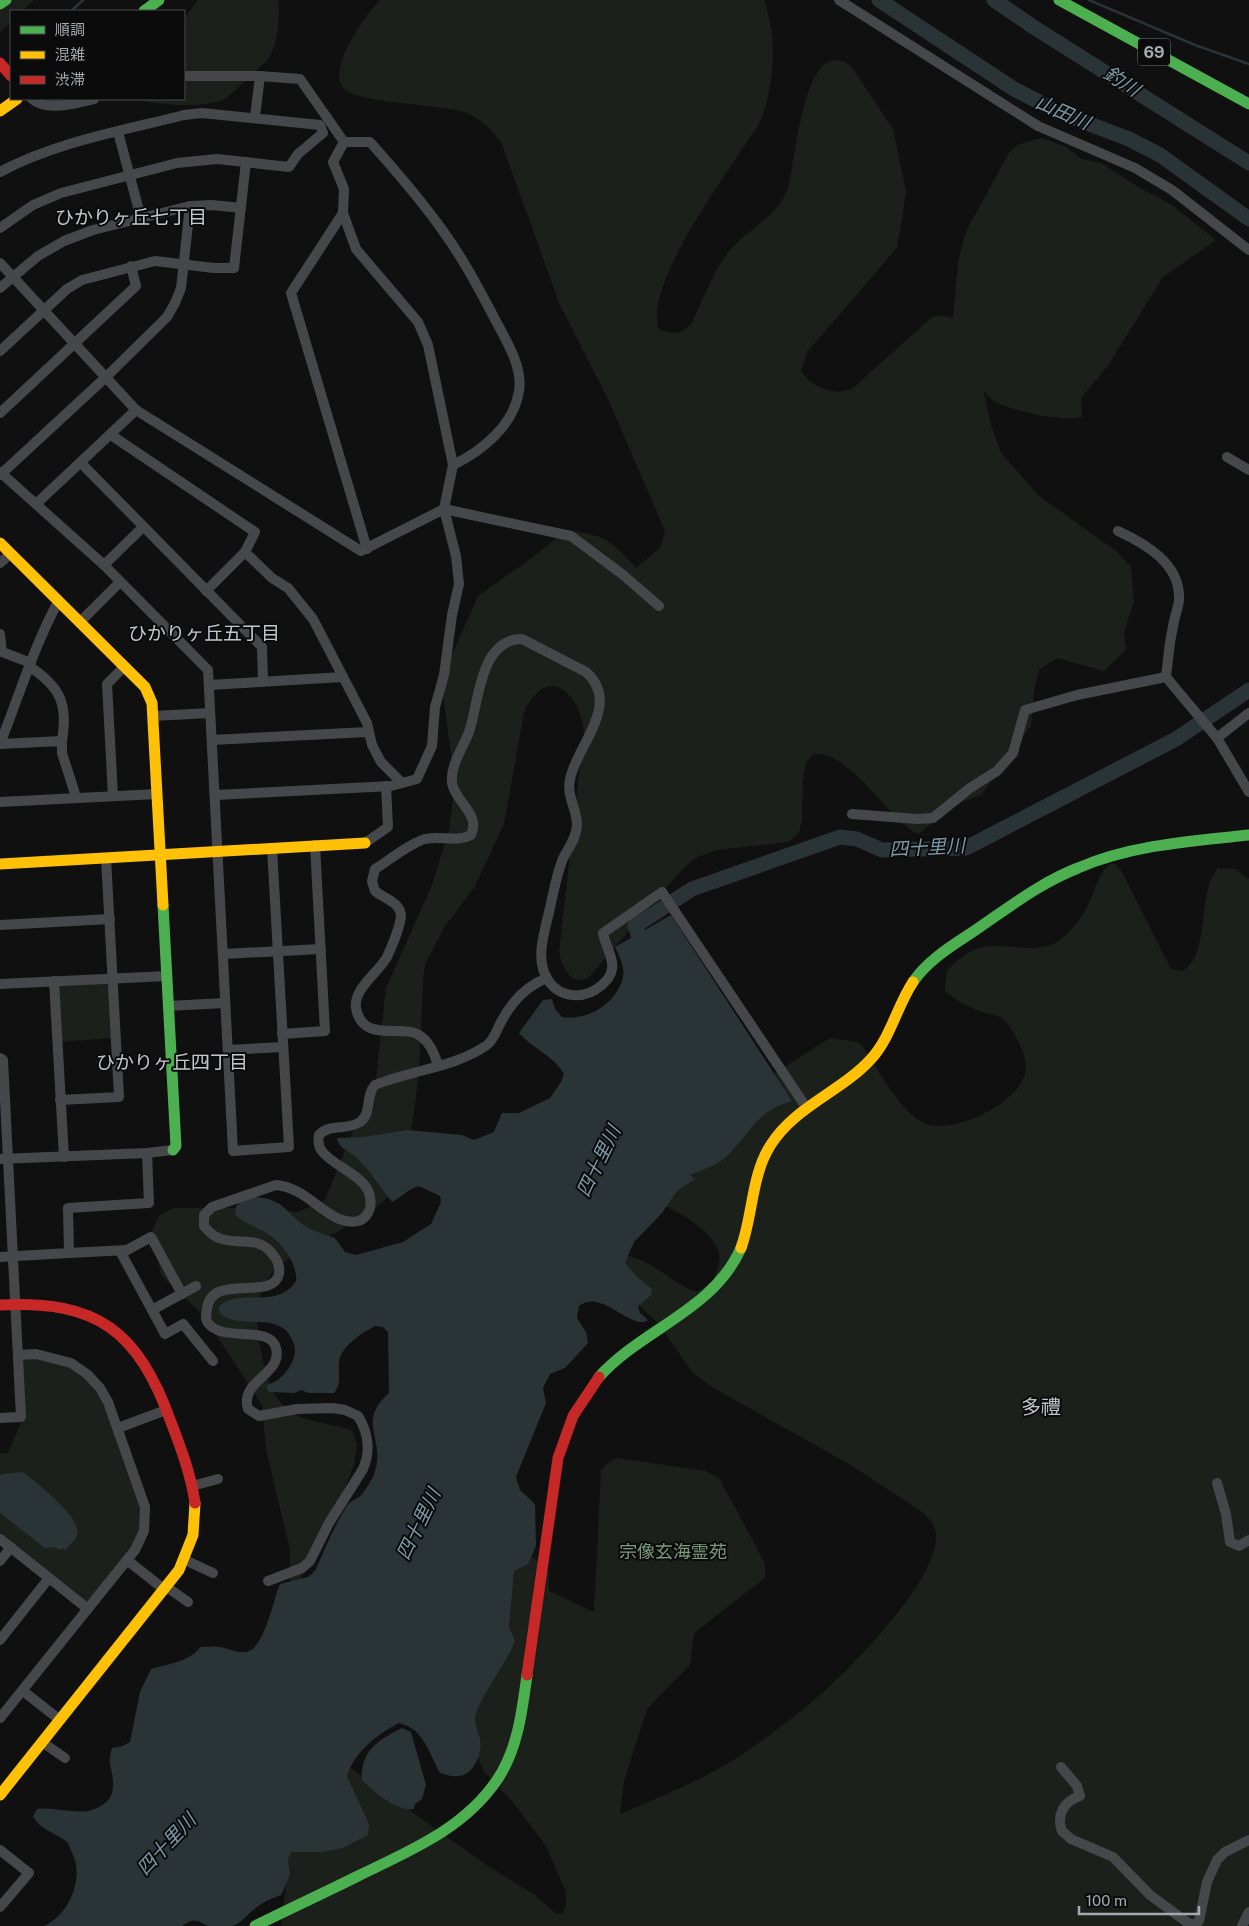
<svg xmlns="http://www.w3.org/2000/svg" width="1249" height="1926" font-family="'Public Sans','Noto Sans JP',sans-serif">
<style>
.green{fill:#1b201b}
.water{fill:#2a3336}
.lines{fill:none;stroke-linecap:round;stroke-linejoin:round}
.stream{stroke:#2a3336;stroke-width:2.5}
.river{stroke:#2a3336;stroke-width:15}
.street{stroke:#45474a;stroke-width:10}
.fast{stroke:#4caf50;stroke-width:11}
.slow{stroke:#ffc107;stroke-width:11}
.jam{stroke:#c62828;stroke-width:11}
.labels{text-anchor:middle;stroke-width:4;stroke-linejoin:round;paint-order:stroke}
.shield{fill:#0b0b0c;stroke:#757a7f;stroke-width:1}
.shield-label{font-size:16px;font-weight:bold;fill:#a3a9b0}
.park-label{font-size:18px;fill:#7d9a7c;stroke:#0b0b0c}
.water-label{font-size:19px;font-style:italic;fill:#7d99a8;stroke:#0b0b0c}
.neighbourhood-label{font-size:19px;fill:#c3c7cd;stroke:#0b0b0c}
.quarter-label{font-size:20px;fill:#c3c7cd;stroke:#0b0b0c}
</style>
<rect width="100%" height="100%" fill="#101011"/>
<g class="green">
<polygon points="0,0 34,0 22,11 11,11 11,22 0,32"/>
<path d="M 198,0 L 279,0 C 278,19 280,43 267,60 C 264,64 229,96 225,99 C 207,108 156,106 137,99 L 184,99 L 184,19 Z"/>
<path d="M 380,0 L 764,0 C 777,36 775,81 762,117 C 758,127 750,137 744,146 C 721,182 643,288 659,329 C 672,335 682,334 691,324 C 702,302 714,269 730,250 C 748,229 780,215 788,187 C 796,163 803,31 851,66 L 893,129 L 906,191 L 903,214 L 897,248 L 807,352 L 801,371 C 811,387 836,397 853,388 L 931,318 L 938,315 L 953,318 L 958,262 L 966,231 L 1010,151 L 1019,144 L 1042,138 L 1066,147 L 1082,159 L 1101,163 L 1138,187 L 1172,205 L 1216,240 L 1163,277 L 1107,367 L 1081,398 L 1082,417 C 1061,422 1016,412 996,402 C 991,400 988,395 984,392 L 991,425 L 1001,453 L 1039,496 L 1115,550 L 1131,567 L 1134,602 L 1124,632 L 1126,650 L 1104,671 L 1057,658 L 1039,670 L 1034,691 L 1031,726 L 981,795 L 959,803 L 918,834 C 913,831 907,828 902,823 C 883,806 840,746 812,755 L 806,763 L 803,779 L 802,820 L 799,833 L 789,842 L 717,850 L 695,858 L 677,875 L 589,977 C 571,988 562,966 559,952 L 584,730 C 578,689 546,665 524,712 L 504,824 L 475,886 L 444,928 L 426,962 L 423,977 C 421,1036 420,1097 406,1154 C 404,1162 404,1173 400,1180 C 393,1194 378,1207 365,1215 C 300,1259 240,1257 262,1355 C 266,1378 274,1404 297,1415 C 308,1421 334,1425 348,1429 L 353,1432 L 357,1444 L 354,1465 L 339,1502 L 290,1601 L 290,1550 L 266,1449 L 262,1405 L 203,1315 L 161,1275 L 152,1230 L 160,1215 L 174,1208 L 246,1208 L 298,1212 L 325,1200 L 350,1138 L 376,1079 L 386,988 L 432,885 L 449,831 L 455,784 L 441,679 L 478,596 L 537,554 L 566,530 C 605,535 610,539 636,568 L 660,548 L 665,531 L 608,399 L 560,305 L 501,142 C 490,129 482,119 467,113 C 441,103 353,105 342,86 C 338,79 339,72 341,64 C 344,47 367,13 380,0 Z"/>
<path d="M 1111,864 L 1115,864 L 1121,870 L 1171,969 L 1183,971 C 1212,952 1195,896 1218,868 L 1235,869 L 1249,879 L 1249,1926 L 281,1926 L 286,1886 L 281,1871 L 275,1827 L 349,1767 L 488,1866 L 535,1895 L 555,1913 L 562,1914 L 565,1908 L 566,1892 L 546,1846 L 512,1801 L 484,1772 L 472,1744 L 407,1662 L 527,1557 L 534,1558 L 549,1572 L 549,1591 L 594,1612 L 601,1470 L 609,1462 L 617,1458 L 706,1471 L 719,1478 L 765,1563 L 765,1578 L 694,1633 L 690,1665 L 647,1709 L 624,1781 L 620,1814 C 657,1798 696,1783 730,1762 C 756,1746 782,1726 807,1706 C 840,1680 947,1574 935,1530 C 934,1524 929,1519 925,1514 L 849,1464 L 710,1386 L 692,1372 L 658,1323 L 618,1286 L 626,1256 C 654,1260 671,1284 697,1292 L 712,1282 C 716,1274 721,1262 719,1253 C 712,1223 652,1200 627,1186 L 759,1083 L 830,1038 L 857,1042 L 862,1045 C 878,1069 896,1105 920,1121 C 947,1139 1018,1104 1025,1074 C 1028,1062 1023,1052 1018,1041 C 1014,1034 1009,1024 1003,1019 C 998,1015 988,1014 982,1012 C 968,1007 956,1001 945,991 L 947,970 C 954,964 962,956 971,951 C 999,937 1035,959 1061,939 C 1072,931 1083,916 1089,903 C 1095,891 1099,870 1111,864 Z"/>
<polygon points="107,983 109,985 112,1038 60,1042 58,988 60,985"/>
<path d="M 25,1358 C 50,1360 72,1364 90,1382 C 106,1398 135,1481 141,1505 C 142,1512 142,1524 140,1531 C 135,1551 102,1585 89,1602 L 85,1602 L 0,1533 L 0,1453 L 8,1453 L 25,1413 L 22,1361 Z"/>
</g>
<g class="water">
<path d="M 671,915 L 792,1101 C 755,1112 753,1130 728,1155 C 718,1165 703,1170 690,1175 L 695,1179 L 677,1191 L 662,1213 L 634,1242 L 625,1263 L 637,1277 L 652,1289 L 651,1295 L 638,1306 L 640,1313 L 647,1319 L 647,1321 C 629,1329 601,1288 579,1306 L 577,1318 L 586,1332 L 588,1343 L 565,1368 L 550,1374 L 543,1388 L 546,1403 L 516,1477 L 520,1490 L 535,1504 L 536,1546 L 528,1564 L 514,1571 L 509,1627 L 515,1641 C 505,1666 486,1687 476,1713 C 473,1722 478,1731 480,1739 C 483,1751 475,1772 463,1775 C 455,1778 447,1775 440,1773 C 428,1751 424,1729 399,1723 C 377,1734 354,1753 347,1776 L 369,1824 L 368,1835 L 343,1848 L 322,1852 L 291,1852 L 288,1859 L 290,1875 L 281,1895 C 270,1899 259,1904 251,1912 C 244,1918 241,1923 232,1926 C 227,1926 214,1926 209,1926 C 197,1922 196,1916 182,1926 L 44,1926 C 69,1915 84,1879 73,1855 C 71,1850 69,1844 66,1841 C 54,1832 40,1830 33,1816 L 37,1809 C 60,1806 84,1820 105,1803 C 110,1799 113,1793 113,1786 C 114,1769 106,1766 112,1748 L 123,1746 L 130,1742 L 140,1692 L 151,1669 C 167,1664 190,1662 200,1647 C 206,1647 213,1646 219,1647 C 229,1648 236,1653 246,1652 C 265,1649 273,1599 280,1584 L 308,1577 L 315,1571 C 325,1549 334,1526 347,1506 C 351,1500 358,1499 362,1494 C 366,1489 372,1480 374,1474 C 387,1439 355,1423 389,1393 L 388,1332 L 383,1327 L 375,1326 C 362,1333 341,1346 339,1362 C 338,1373 342,1383 334,1393 L 308,1393 L 302,1390 L 294,1393 L 269,1392 L 266,1386 C 274,1382 279,1380 285,1373 C 292,1365 297,1355 294,1344 C 282,1307 237,1333 219,1312 L 219,1307 C 237,1286 277,1311 296,1281 C 298,1265 282,1243 269,1235 C 258,1227 244,1224 235,1214 L 236,1206 L 248,1196 L 269,1199 L 280,1204 L 303,1225 L 314,1231 L 335,1238 L 345,1252 L 356,1255 L 403,1242 L 431,1224 L 441,1202 L 440,1196 L 419,1186 C 408,1189 402,1197 392,1202 C 379,1186 369,1168 353,1155 C 346,1150 338,1147 337,1138 L 362,1137 L 408,1130 L 462,1135 L 474,1140 L 494,1132 L 502,1113 L 519,1113 L 550,1098 L 561,1082 L 564,1074 C 555,1057 532,1048 519,1033 L 543,1000 L 552,999 L 555,1009 L 562,1017 C 587,1021 617,1004 623,977 C 625,967 619,955 615,947 Z"/>
<path d="M 23,1472 C 36,1482 83,1519 77,1535 C 75,1542 69,1544 66,1550 L 63,1548 L 59,1550 L 55,1547 L 45,1548 L 0,1513 L 0,1476 L 3,1474 Z"/>
<path d="M 402,1728 L 411,1732 L 426,1785 L 422,1799 L 415,1804 L 414,1809 C 397,1812 374,1792 362,1780 C 360,1751 378,1740 402,1728 Z"/>
</g>
<g class="lines">
<g class="stream">
<polyline points="1089,0 1195,45 1249,64"/>
<polyline points="71,11 83,0"/>
</g>
<g class="river">
<polyline points="879,0 1014,89 1058,112 1129,139 1160,155 1249,219"/>
<polyline points="994,0 1035,28 1249,163"/>
<polyline points="644,951 635,926 692,889 840,837 857,839 882,850 966,848 1176,739 1249,690"/>
</g>
<g class="street">
<polyline points="839,0 1038,126 1135,168 1172,190 1249,250"/>
<polyline points="184,76 260,76 300,79 344,142"/>
<path d="M 32,99 C 47,112 76,103 94,99"/>
<polyline points="255,117 260,76"/>
<polyline points="118,132 141,218"/>
<path d="M 344,142 L 370,142 C 396,171 421,200 443,231 C 464,260 480,291 497,323 C 507,342 523,368 519,391 C 514,425 482,451 453,465"/>
<path d="M 0,172 C 56,142 122,131 184,115 L 202,113 L 320,125 L 323,133 L 298,154 L 289,167 L 217,159 L 177,163 L 61,193 L 33,205 L 0,228"/>
<polyline points="343,213 291,293 367,549"/>
<polyline points="0,263 136,410 361,551 444,509 571,536 622,574 659,606"/>
<polyline points="0,288 38,256 64,241 93,230 190,206 212,205 241,208"/>
<polyline points="0,351 67,289 82,280 155,261 214,268 234,268 246,162"/>
<polyline points="0,413 136,286 131,266"/>
<polyline points="111,435 255,532 245,552 206,591"/>
<polyline points="1227,457 1249,470"/>
<polyline points="81,463 262,647 263,682"/>
<polyline points="0,472 104,565 208,670 233,1151 289,1147 272,848"/>
<polyline points="0,475 106,377 167,317 175,303 181,288 190,206"/>
<polyline points="36,504 136,410"/>
<path d="M 1118,531 C 1146,544 1181,564 1179,600 C 1178,609 1174,618 1173,627 C 1169,643 1168,661 1166,677 L 1217,738 L 1249,792"/>
<polyline points="245,552 272,578 288,588 313,619 367,723 372,745 381,762 402,783"/>
<polyline points="0,563 10,554"/>
<polyline points="104,565 143,527"/>
<polyline points="80,622 120,582"/>
<polyline points="0,634 2,652 31,663"/>
<path d="M 30,667 C 61,687 68,705 62,741"/>
<polyline points="209,685 343,677"/>
<polyline points="153,716 210,713"/>
<polyline points="1217,738 1249,713"/>
<polyline points="212,740 368,732"/>
<path d="M 0,744 C 19,696 34,646 58,602"/>
<polyline points="0,744 62,741 62,753 76,797"/>
<polyline points="215,795 391,786 417,779 432,746 435,707 444,675 452,615 459,584 456,556 444,509 453,465 428,345 418,322 356,249 343,213 344,189 333,162 344,142"/>
<polyline points="113,796 107,684 124,667"/>
<polyline points="0,802 157,794"/>
<polyline points="852,814 917,819 933,818 970,788 997,771 1013,753 1025,710 1077,695 1166,677"/>
<polyline points="365,843 388,827 386,786"/>
<polyline points="0,925 110,919"/>
<polyline points="223,954 321,949"/>
<polyline points="54,981 64,1157"/>
<polyline points="0,984 167,976"/>
<polyline points="168,1006 225,1003"/>
<polyline points="282,1034 325,1031 315,845"/>
<polyline points="228,1050 283,1047"/>
<polyline points="0,1058 3,1060 21,1417 0,1418"/>
<path d="M 438,1065 C 434,1053 429,1040 417,1034 C 401,1025 362,1043 356,1008 C 353,989 379,972 387,957 C 393,944 399,930 401,917 C 401,902 385,899 375,891 L 372,881 L 375,869 C 390,860 408,844 425,839 C 441,835 456,843 471,835 C 481,814 455,802 452,783 C 450,765 463,748 469,732 C 479,704 479,639 522,639 L 586,672 C 622,704 577,745 570,779 C 566,797 578,810 577,826 C 576,840 567,849 562,861 C 556,877 553,895 549,912 C 545,930 537,954 544,972 C 554,998 582,1002 602,985 C 607,980 611,976 612,969 C 614,958 605,945 603,933 L 662,892 L 806,1107"/>
<polyline points="60,1100 119,1097 106,858"/>
<polyline points="0,1159 147,1153 173,1150"/>
<polyline points="120,1251 165,1334 183,1324 213,1361"/>
<polyline points="69,1253 127,1250 151,1237 182,1294"/>
<polyline points="0,1257 69,1253 68,1208 149,1203 147,1153"/>
<polyline points="152,1310 196,1286"/>
<polyline points="118,1428 166,1410"/>
<polyline points="1217,1483 1226,1514 1230,1542 1239,1546 1249,1540"/>
<polyline points="192,1486 218,1479"/>
<polyline points="0,1539 88,1609"/>
<polyline points="127,1560 165,1590"/>
<polyline points="185,1560 213,1573"/>
<polyline points="0,1561 11,1547"/>
<path d="M 268,1581 L 302,1568 L 310,1561 L 329,1523 L 363,1469 C 371,1451 368,1432 358,1416 L 345,1410 L 333,1408 L 297,1409 L 259,1416 L 248,1409 C 239,1380 283,1375 276,1348 C 270,1324 222,1343 208,1323 C 205,1319 206,1314 207,1309 C 211,1272 273,1302 279,1274 C 280,1267 278,1261 274,1256 C 260,1234 238,1246 219,1238 C 213,1236 208,1231 204,1226 L 204,1215 L 212,1207 L 276,1185 C 302,1187 317,1209 339,1219 C 345,1221 352,1223 358,1221 C 364,1220 369,1213 370,1208 C 376,1176 335,1170 321,1150 C 318,1145 318,1140 319,1135 C 330,1123 347,1131 360,1122 C 372,1114 365,1096 375,1085 C 411,1070 454,1068 487,1045 C 494,1040 497,1029 501,1022 C 512,1001 526,986 547,978"/>
<polyline points="167,1587 188,1602"/>
<polyline points="0,1640 49,1578"/>
<polyline points="23,1691 60,1720"/>
<polyline points="0,1718 135,1550 144,1531 145,1507 108,1402 100,1388 87,1374 71,1363 36,1354 18,1355"/>
<polyline points="42,1742 65,1758"/>
<path d="M 1061,1767 L 1077,1786 L 1080,1796 C 1064,1801 1056,1815 1062,1831 L 1071,1839 L 1113,1857 L 1150,1895 L 1188,1923 L 1194,1925 L 1199,1921 L 1207,1882 L 1217,1860 L 1225,1852 L 1249,1840"/>
<polyline points="0,1850 29,1873 0,1907"/>
<polyline points="1242,1926 1249,1912"/>
</g>
<g class="fast">
<polyline points="1059,0 1249,104"/>
<polyline points="0,4 6,0"/>
<polyline points="144,11 159,0"/>
<polyline points="163,905 176,1146 173,1150"/>
<path d="M 913,982 C 929,958 957,943 980,927 C 1012,905 1042,882 1078,868 C 1131,845 1192,841 1249,835"/>
<path d="M 599,1377 C 642,1329 714,1310 741,1248"/>
<path d="M 255,1926 C 289,1909 324,1893 358,1876 C 409,1851 464,1829 497,1780 C 518,1749 522,1711 527,1675"/>
</g>
<g class="slow">
<polyline points="0,111 17,99"/>
<polyline points="0,543 145,687 152,703 163,905"/>
<polyline points="0,864 365,843"/>
<path d="M 741,1248 C 753,1215 751,1177 770,1146 C 795,1106 841,1092 871,1059 C 891,1037 897,1006 913,982"/>
<polyline points="0,1795 179,1570 193,1535 195,1503"/>
</g>
<g class="jam">
<polyline points="0,63 11,76"/>
<path d="M 0,1305 C 98,1300 138,1331 171,1422 C 181,1448 191,1475 195,1503"/>
<polyline points="527,1675 558,1458 573,1416 599,1377"/>
</g>
</g>
<g class="labels">
<rect class="shield" x="1138" y="38.5" width="32" height="27" rx="4"/>
<g class="shield-label">
<text x="1154" y="58">69</text>
</g>
<g class="park-label">
<text x="673" y="1558">宗像玄海霊苑</text>
</g>
<g class="water-label">
<text transform="translate(1122 81) rotate(33)" y="7">釣川</text>
<text transform="translate(1063 112) rotate(24)" y="7">山田川</text>
<text transform="translate(927 847) rotate(-3)" y="7">四十里川</text>
<text transform="translate(598 1161) rotate(-64)" y="7">四十里川</text>
<text transform="translate(418 1524) rotate(-64)" y="7">四十里川</text>
<text transform="translate(166 1844) rotate(-47)" y="7">四十里川</text>
</g>
<g class="neighbourhood-label">
<text x="131" y="224">ひかりヶ丘七丁目</text>
<text x="204" y="640">ひかりヶ丘五丁目</text>
<text x="172" y="1069">ひかりヶ丘四丁目</text>
</g>
<g class="quarter-label">
<text x="1041" y="1414">多禮</text>
</g>
</g>
<rect x="10" y="10" width="175" height="90" fill="#0b0b0c" stroke="#484a4e"/>
<rect x="20" y="26" width="25" height="8" fill="#4caf50" stroke="#484a4e"/>
<text x="55" y="35" font-size="15" fill="#a3a9b0">順調</text>
<rect x="20" y="51" width="25" height="8" fill="#ffc107" stroke="#484a4e"/>
<text x="55" y="60" font-size="15" fill="#a3a9b0">混雑</text>
<rect x="20" y="76" width="25" height="8" fill="#c62828" stroke="#484a4e"/>
<text x="55" y="85" font-size="15" fill="#a3a9b0">渋滞</text>
<path d="M1079 1906v8h120v-8" fill="none" stroke="#a3a9b0" stroke-width="2.5"/>
<text x="1086" y="1906" font-size="15" fill="#a3a9b0" stroke="#0b0b0c" stroke-width="4" paint-order="stroke">100 m</text>
</svg>
